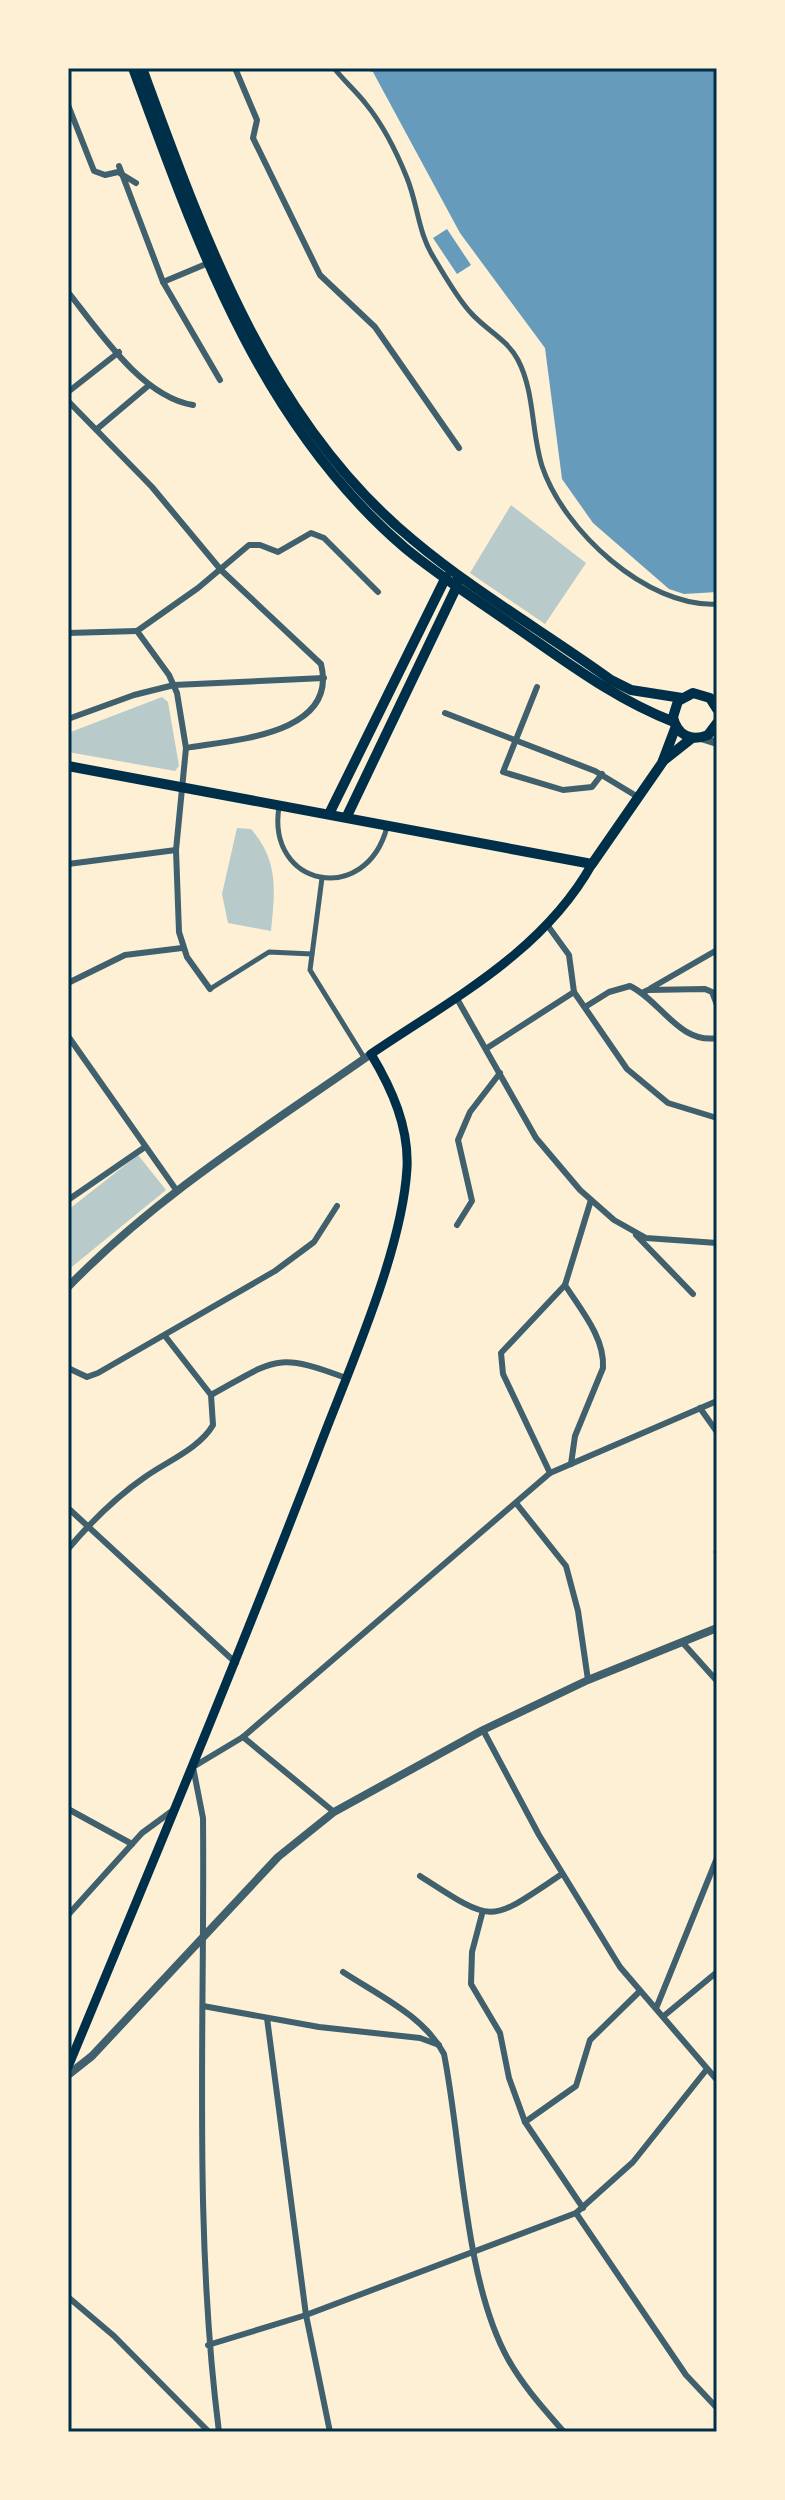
<svg xmlns="http://www.w3.org/2000/svg" width="785" height="2500" font-family="Lato,sans-serif">
<style>
.green{fill:#b9caca}
.water{fill:#669bbc}
.lines{fill:none;stroke-linecap:round;stroke-linejoin:round}
.service{stroke:#3f606c;stroke-width:3}
.pedestrian{stroke:#3f606c;stroke-width:5}
.minor{stroke:#3f606c;stroke-width:6}
.tertiary{stroke:#3f606c;stroke-width:8}
.secondary{stroke:#003049;stroke-width:9}
.primary{stroke:#003049;stroke-width:10}
.neatline{fill:none;stroke:#003049;stroke-width:3}
</style>
<rect width="100%" height="100%" fill="#fdf0d5"/>
<g class="green">
<polygon points="511,505 586,563 545,624 470,573"/>
<polygon points="162,697 168,702 179,766 175,771 68,752 68,733"/>
<path d="M 237,828 L 251,829 C 279,861 275,891 271,931 L 228,923 L 222,894 Z"/>
<polygon points="138,1155 166,1190 68,1270 68,1210"/>
</g>
<g class="water">
<polygon points="360,68 717,68 717,592 684,594 669,589 593,523 562,479 545,348 460,233 373,72"/>
<polygon points="447,229 471,265 457,274 433,238"/>
</g>
<g class="lines">
<polyline class="service" points="715,1552 717,1551"/>
<g class="pedestrian">
<path d="M 334,68 C 344,81 356,91 366,104 C 383,125 397,153 407,178 C 418,205 418,233 434,258 C 445,276 457,298 471,313 C 486,330 507,339 518,360 C 535,393 531,431 542,466 C 563,530 647,608 717,604"/>
<path d="M 279,807 C 266,887 366,907 387,827"/>
<polyline points="322,878 310,970 365,1059"/>
<polyline points="210,989 269,952 312,954"/>
</g>
<g class="minor">
<polyline points="235,68 257,120 253,138 320,275 375,327 459,448"/>
<polyline points="68,105 94,171 105,175 118,172 136,183"/>
<polyline points="119,166 163,282 220,380"/>
<polyline points="163,282 206,264"/>
<path d="M 68,292 C 99,331 142,397 193,405"/>
<polyline points="68,392 119,352"/>
<path d="M 68,401 L 152,487 L 221,570 L 321,664 C 339,735 232,740 186,748"/>
<polyline points="97,429 148,386"/>
<polyline points="137,631 169,675 177,693 186,748 176,850 179,932 187,957 210,989"/>
<polyline points="137,631 198,588 249,545 260,545 278,552 311,533 324,538 378,592"/>
<polyline points="68,633 137,631"/>
<polyline points="537,687 503,772 563,790 592,787 602,774"/>
<polyline points="445,713 595,771 638,797"/>
<polyline points="68,719 134,695 174,685 324,678"/>
<polyline points="68,864 176,850"/>
<polyline points="548,926 569,955 574,992 627,1069 668,1103 717,1118"/>
<polyline points="68,983 125,955 182,948"/>
<polyline points="651,988 717,950"/>
<polyline points="642,993 648,990 705,989 712,992 717,1005"/>
<polyline points="456,997 536,1138 580,1190 614,1220 646,1238 717,1243"/>
<path d="M 585,1007 L 609,992 L 630,986 C 661,1001 679,1044 717,1038"/>
<polyline points="68,1036 177,1191"/>
<polyline points="487,1048 574,992"/>
<polyline points="68,1200 145,1147"/>
<polyline points="457,1225 472,1201 458,1140 470,1112 500,1073"/>
<polyline points="636,1235 693,1294"/>
<path d="M 565,1285 C 581,1310 605,1338 603,1368 L 575,1436 L 571,1464"/>
<polyline points="68,1368 87,1377 98,1373 275,1271 314,1242 337,1206"/>
<path d="M 211,1395 C 275,1360 275,1351 346,1378"/>
<polyline points="700,1408 717,1432"/>
<polyline points="550,1473 503,1374 501,1353 565,1285 591,1200"/>
<polyline points="516,1503 566,1566 578,1611 588,1680"/>
<polyline points="68,1508 236,1663"/>
<path d="M 68,1549 C 90,1523 116,1497 145,1477 C 166,1462 200,1448 213,1425 L 211,1395 L 165,1336"/>
<polyline points="682,1642 717,1681"/>
<polyline points="483,1730 539,1835 620,1967 717,2080"/>
<polyline points="243,1737 334,1812"/>
<polyline points="68,1809 132,1844"/>
<path d="M 420,1876 C 496,1925 488,1923 562,1874"/>
<polyline points="482,1914 472,1952 471,1984 500,2033 509,2078 525,2122 583,2208"/>
<polyline points="68,1915 142,1833 172,1811"/>
<path d="M 343,1972 C 378,1995 424,2016 444,2054 C 462,2144 464,2280 508,2359 C 523,2386 544,2409 564,2432"/>
<polyline points="203,2006 319,2027 420,2038 439,2045"/>
<polyline points="657,2006 717,1858"/>
<polyline points="665,2015 717,1972"/>
<polyline points="267,2018 306,2315 330,2432"/>
<polyline points="525,2122 576,2086 590,2040 639,1992"/>
<polyline points="576,2213 686,2375 717,2408"/>
<polyline points="68,2297 114,2336 209,2432"/>
<polyline points="208,2345 306,2315 576,2213 633,2162 707,2069"/>
<path d="M 219,2432 C 193,2229 205,2022 203,1818 L 193,1767 L 243,1737 L 550,1473 L 717,1401"/>
</g>
<g class="tertiary">
<polyline points="701,738 717,743"/>
<path d="M 68,1287 C 157,1195 267,1127 371,1054"/>
<polyline points="68,2075 92,2056 278,1857 334,1812 483,1730 588,1680 717,1628"/>
</g>
<path class="secondary" d="M 68,2067 C 152,1864 237,1661 316,1456 C 347,1373 402,1254 407,1168 C 409,1127 392,1089 371,1054 C 452,999 543,952 592,864"/>
<g class="primary">
<path d="M 133,68 C 197,242 259,423 405,548 C 439,576 477,600 514,626 C 565,661 616,700 674,722"/>
<path d="M 142,68 C 204,237 269,422 413,540 C 475,592 546,633 611,680 L 631,690 L 682,698"/>
<path d="M 717,709 L 710,698 L 693,693 L 678,701 L 673,717 C 677,735 691,742 708,735 L 717,723"/>
<polyline points="663,761 692,738"/>
<polyline points="68,766 592,864 662,763 676,726"/>
<polyline points="329,814 446,577"/>
<polyline points="347,816 457,586 457,580"/>
</g>
</g>
<rect width="785" height="2500" fill="none" stroke="#fdf0d5" stroke-width="140"/>
<rect x="70" y="70" width="645" height="2360" class="neatline"/>
</svg>
